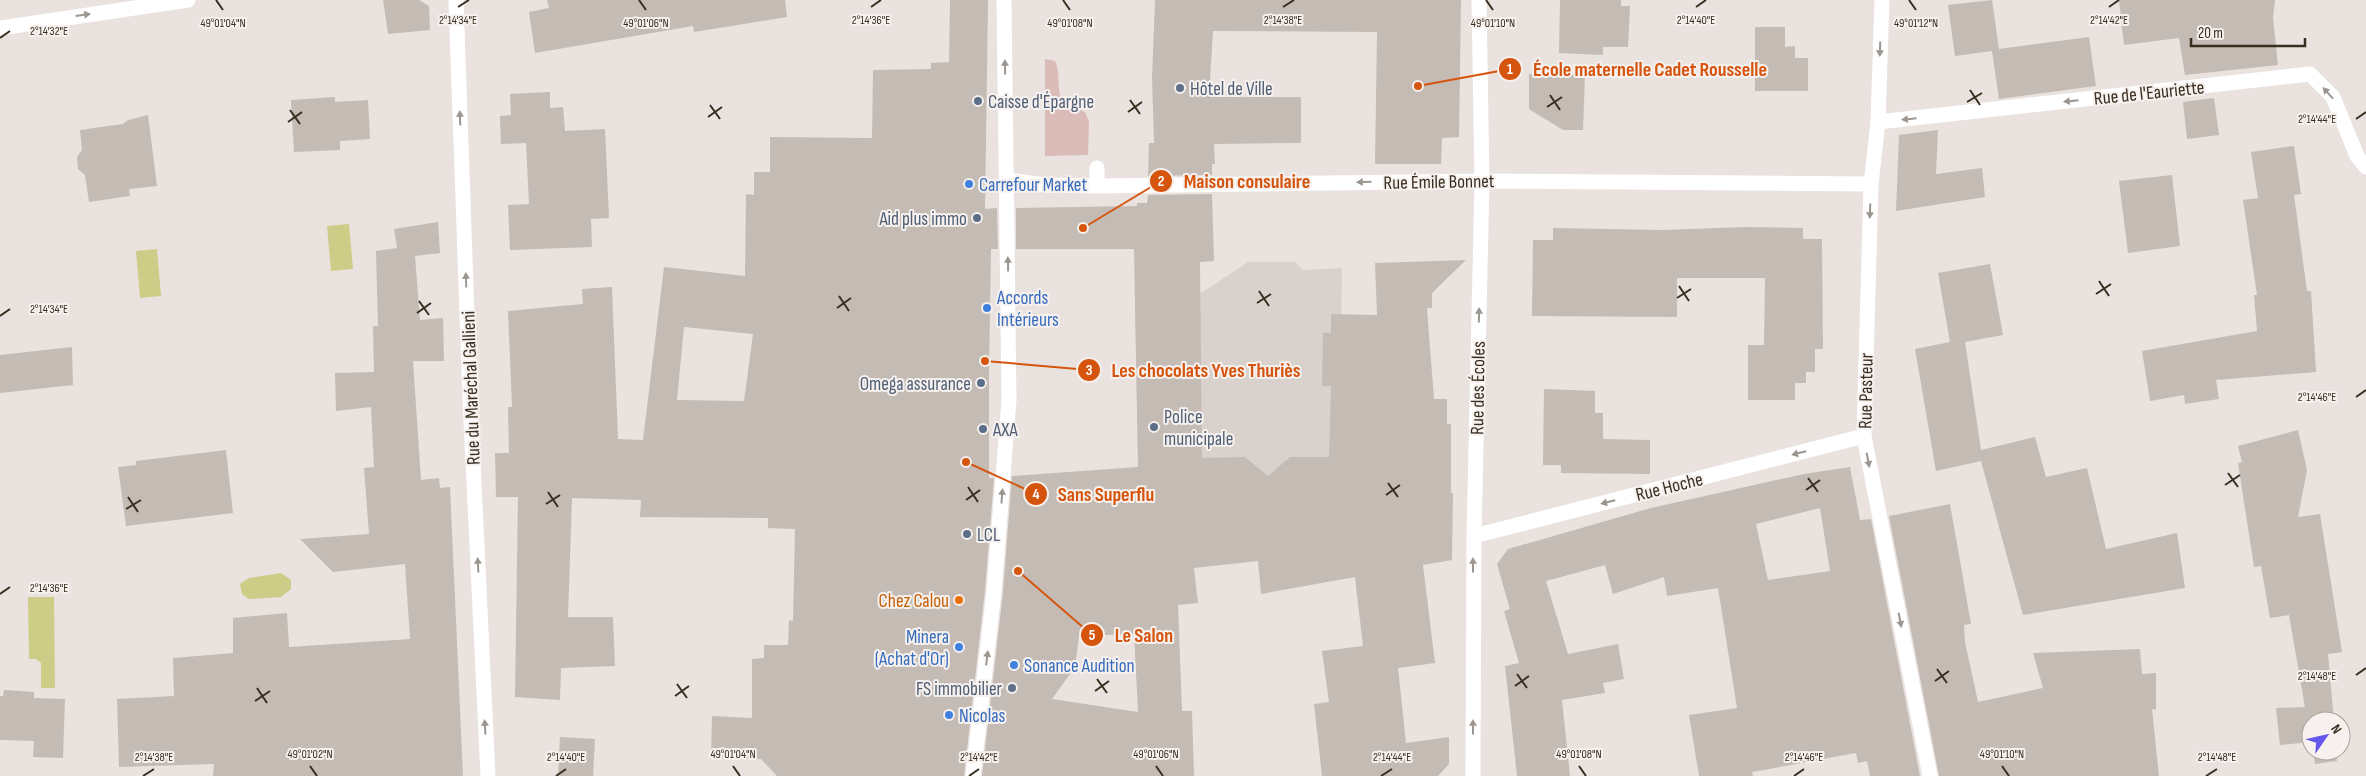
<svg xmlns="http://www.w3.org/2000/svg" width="2366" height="776" font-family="'Sofia Sans Condensed',sans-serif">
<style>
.built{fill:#d9d1cc}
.green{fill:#dabbb7}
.water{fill:#cecd87}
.building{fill:#c4bbb4;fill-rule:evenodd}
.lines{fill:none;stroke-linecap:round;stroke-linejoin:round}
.service{stroke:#fff;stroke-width:15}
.minor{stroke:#fff;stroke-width:15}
.tertiary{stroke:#fff;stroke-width:15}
.oneway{fill:#9c9690}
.ticks{fill:none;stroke:#382e20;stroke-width:2}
.service-dot{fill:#5c6f8a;stroke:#f6f1ee;stroke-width:2}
.shop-dot{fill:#3f7fe0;stroke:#f6f1ee;stroke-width:2}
.food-dot{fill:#e8710a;stroke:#f6f1ee;stroke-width:2}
.labels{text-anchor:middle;stroke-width:4;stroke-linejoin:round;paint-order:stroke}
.service-label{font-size:19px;fill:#4e5e75;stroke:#f6f1ee;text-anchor:start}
.street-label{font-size:19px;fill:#382e20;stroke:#f6f1ee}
.shop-label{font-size:19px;fill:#366cbe;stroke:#f6f1ee;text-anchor:start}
.food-label{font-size:19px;fill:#c56008;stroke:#f6f1ee;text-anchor:end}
.ticks-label{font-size:12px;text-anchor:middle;fill:#382e20;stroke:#f6f1ee;stroke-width:4;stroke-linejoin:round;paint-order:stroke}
.leader{fill:none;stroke:#d6550e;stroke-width:2}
.callout-dot{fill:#d6550e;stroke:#f6f1ee;stroke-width:2}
.mark-label{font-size:15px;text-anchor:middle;font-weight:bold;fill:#fff}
.callout-label{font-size:20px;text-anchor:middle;font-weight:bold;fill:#d6550e;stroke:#f6f1ee;stroke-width:4;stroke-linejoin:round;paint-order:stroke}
</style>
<rect width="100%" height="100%" fill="#e9e2de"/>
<polygon class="built" points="1248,262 1295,262 1303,270 1342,268 1340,403 1447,399 1447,424 1254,517 1167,456 1138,457 1135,296 1200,294"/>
<path class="green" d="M 1045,59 L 1055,61 C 1061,73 1056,91 1063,101 C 1068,107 1078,108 1085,112 L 1089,122 L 1088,155 L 1045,156 Z"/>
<g class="water">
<polygon points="349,224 353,269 331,271 327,226"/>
<polygon points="157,249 161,296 140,298 136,251"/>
<polygon points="281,573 291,580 291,589 281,597 249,599 242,594 240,584 249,578"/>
<polygon points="28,597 54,597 55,688 41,688 41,663 36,659 29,659"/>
</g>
<g class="building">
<polygon points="383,0 419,0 429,6 430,30 388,34"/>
<polygon points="547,0 785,0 787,17 694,32 693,26 535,53 529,12 549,8"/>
<path d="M 950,0 L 988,0 L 985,209 L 997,208 L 998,249 L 991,249 L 989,373 L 989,478 L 994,478 L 985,590 L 964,776 L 777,776 L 761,759 L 711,757 L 712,716 L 752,718 L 752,659 L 764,658 L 764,645 L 788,645 L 789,620 L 793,621 L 795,529 L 768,528 L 768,518 L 640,517 L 641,500 L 572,498 L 568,617 L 613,617 L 615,666 L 561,668 L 560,700 L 515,697 L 518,497 L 496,497 L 495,453 L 509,453 L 508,407 L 512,407 L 508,311 L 583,304 L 582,289 L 612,287 L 618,439 L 643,440 L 664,267 L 745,276 L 746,194 L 754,195 L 754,172 L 770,172 L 770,137 L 872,138 L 873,70 L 931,69 L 931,63 L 949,62 ZM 684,327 L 753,334 L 744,401 L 677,400 Z"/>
<polygon points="1155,0 1461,0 1459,137 1442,138 1441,164 1375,164 1377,32 1213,31 1209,97 1301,97 1301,143 1214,144 1215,164 1212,164 1212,175 1148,176 1149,143 1154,143 1152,78"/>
<polygon points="1560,0 1621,0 1621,6 1630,6 1628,47 1603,47 1603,55 1559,53"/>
<polygon points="1992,0 1999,49 2089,37 2096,86 1999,99 1992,51 1955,56 1948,5"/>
<polygon points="2119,0 2275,0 2273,18 2278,65 2185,75 2179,38 2124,45"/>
<polygon points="1755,27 1785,27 1785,47 1795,46 1795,58 1808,58 1808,91 1755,91"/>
<polygon points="1529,74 1585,75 1583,130 1563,130 1529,109"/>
<polygon points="550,92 550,108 563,107 565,131 605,129 609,218 591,219 592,247 510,250 508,205 529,204 526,143 501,144 500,116 511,115 510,94"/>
<polygon points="335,97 335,102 368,100 370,139 340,141 340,150 294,152 291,100"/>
<polygon points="2214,98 2219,135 2187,139 2183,102"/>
<polygon points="148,115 157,186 129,189 130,196 89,202 85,175 78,169 77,157 82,150 80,130 123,124 128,120"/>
<polygon points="1938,130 1936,174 1982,168 1985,197 1896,211 1899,135"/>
<polygon points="2294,146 2301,194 2294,195 2307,291 2311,291 2316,372 2216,380 2219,399 2185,404 2184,395 2150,401 2142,351 2257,331 2254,295 2257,295 2243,200 2258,198 2251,152"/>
<polygon points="2172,175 2180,246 2128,253 2119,181"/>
<path d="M 1212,194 L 1214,261 L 1200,262 L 1202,458 L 1245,457 L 1268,476 L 1290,457 L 1329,457 L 1331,386 L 1322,386 L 1323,333 L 1331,333 L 1331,314 L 1377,315 L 1375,263 L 1466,260 L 1432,293 L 1432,308 L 1427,308 L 1434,399 L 1447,399 L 1447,424 L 1451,424 L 1451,493 L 1453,493 L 1452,560 L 1423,565 L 1435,663 L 1398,668 L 1406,743 L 1449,737 L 1449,764 L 1438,776 L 1322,776 L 1314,704 L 1329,702 L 1322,651 L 1363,646 L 1355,577 L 1261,594 L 1258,561 L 1194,568 L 1198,603 L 1178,605 L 1182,711 L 1192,711 L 1194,776 L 982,776 L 1003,592 L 1012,476 L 1138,467 L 1134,249 L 1016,249 L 1016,208 L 1137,206 L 1137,203 L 1147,203 L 1148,195 ZM 1134,634 L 1138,712 L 1052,699 L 1075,667 L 1079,636 Z"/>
<polygon points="438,222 440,253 415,256 420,320 443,318 444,361 413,361 421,480 439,478 440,488 450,487 463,776 213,776 214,764 119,767 117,699 174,696 173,658 233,653 233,618 287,613 289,647 410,639 405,564 333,572 300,539 369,534 364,468 374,467 371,407 336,411 335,373 374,372 373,326 378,326 376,251 397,248 394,229"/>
<polygon points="1745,227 1803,228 1803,239 1822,239 1823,349 1815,349 1815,372 1806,372 1806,383 1795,383 1795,400 1748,400 1748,345 1764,345 1765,278 1677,278 1677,317 1532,316 1533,240 1553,240 1553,228 1663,230"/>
<polygon points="1990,264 2003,335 1965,342 1981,450 2035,437 2046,477 2087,468 2106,549 2177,533 2185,588 2023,615 1981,461 1936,471 1915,349 1950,342 1938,273"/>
<polygon points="72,347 73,385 0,393 0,355"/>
<polygon points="1544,389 1595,391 1595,413 1603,413 1603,439 1650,440 1650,474 1561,473 1561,465 1543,465"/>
<polygon points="2298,430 2307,470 2298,517 2320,514 2342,652 2328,654 2334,721 2311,721 2311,742 2280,745 2276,708 2305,707 2289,615 2270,618 2261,566 2254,567 2238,463 2242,462 2238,446"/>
<polygon points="226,450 233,513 126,526 118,467 136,465 136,461"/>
<path d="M 1850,467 L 1860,520 L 1871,519 L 1920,776 L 1870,776 L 1867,761 L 1858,763 L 1856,753 L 1752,772 L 1753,776 L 1699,776 L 1689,715 L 1737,708 L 1718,588 L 1667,596 L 1664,577 L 1613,594 L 1605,565 L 1546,581 L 1568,654 L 1618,644 L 1624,679 L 1603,683 L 1605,693 L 1562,700 L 1570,776 L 1517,776 L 1505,666 L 1519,663 L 1504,611 L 1510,609 L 1497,564 L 1508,549 L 1651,508 L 1804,474 ZM 1820,508 L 1830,571 L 1768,580 L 1756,524 Z"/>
<polygon points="1950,504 1971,624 1964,625 1965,642 1978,702 2043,688 2033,653 2140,649 2142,674 2156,673 2156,710 2152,709 2159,776 1939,776 1889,516"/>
<polygon points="4,690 34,692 34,698 65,699 63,758 33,757 34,741 0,740 0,696 3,696"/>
<polygon points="560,737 595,739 593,776 558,776"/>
<polygon points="2313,751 2336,751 2337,761 2315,764"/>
</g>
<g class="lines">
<polyline class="service" points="1097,168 1097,186"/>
<g class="minor">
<polyline points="456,0 470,400 488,776"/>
<polyline points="1882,0 1878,122 1871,184 1864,436 1930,776"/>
<polyline points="0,28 188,0"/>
<polyline points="1878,122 2310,74 2333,97 2357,156 2366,167"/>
<polyline points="1007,180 1046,185 1097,186 1482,181 1871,184"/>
<polyline points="1474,536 1864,436"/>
<polyline points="1473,776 1474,536 1482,181 1479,0"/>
</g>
<polyline class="tertiary" points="973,776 994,591 1009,400 1004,0"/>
</g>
<defs><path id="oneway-solid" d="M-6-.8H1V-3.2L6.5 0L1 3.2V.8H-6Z" transform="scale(1.25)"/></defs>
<g class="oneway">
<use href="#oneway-solid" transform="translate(83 15) rotate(-8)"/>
<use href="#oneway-solid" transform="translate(1880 49) rotate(92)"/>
<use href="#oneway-solid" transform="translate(1005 67) rotate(-91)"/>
<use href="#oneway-solid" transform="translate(2328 93) rotate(-132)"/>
<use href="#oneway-solid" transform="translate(2071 101) rotate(174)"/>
<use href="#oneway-solid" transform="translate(460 118) rotate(-92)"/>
<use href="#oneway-solid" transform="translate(1909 119) rotate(174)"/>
<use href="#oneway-solid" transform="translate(1364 182) rotate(179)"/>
<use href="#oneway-solid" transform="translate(1870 211) rotate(92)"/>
<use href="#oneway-solid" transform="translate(1008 264) rotate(-91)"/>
<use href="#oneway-solid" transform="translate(466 280) rotate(-92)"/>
<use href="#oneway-solid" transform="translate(1479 315) rotate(-89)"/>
<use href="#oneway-solid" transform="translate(1799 453) rotate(166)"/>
<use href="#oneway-solid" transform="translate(1868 460) rotate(79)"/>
<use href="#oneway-solid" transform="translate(1002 496) rotate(-86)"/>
<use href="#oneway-solid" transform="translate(1608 502) rotate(166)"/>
<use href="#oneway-solid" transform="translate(478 565) rotate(-93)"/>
<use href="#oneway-solid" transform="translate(1473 565) rotate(-90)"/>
<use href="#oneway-solid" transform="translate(1900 620) rotate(79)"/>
<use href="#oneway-solid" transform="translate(987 658) rotate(-83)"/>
<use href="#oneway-solid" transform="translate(485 727) rotate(-93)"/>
<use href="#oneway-solid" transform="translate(1473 727) rotate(-90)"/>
</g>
<path class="ticks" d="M 216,0 L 223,10M 639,0 L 646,10M 1063,0 L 1070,10M 1486,0 L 1493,10M 1909,0 L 1916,10M 458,7 L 469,0M 871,7 L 881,0M 1283,7 L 1294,0M 1696,7 L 1706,0M 2109,7 L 2119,0M 0,38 L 10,31M 1970,90 L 1980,105M 1550,95 L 1560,110M 1130,100 L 1140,114M 1967,102 L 1982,93M 710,105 L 720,119M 1547,107 L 1562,97M 290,110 L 300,124M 1128,112 L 1142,102M 708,117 L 722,107M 2356,119 L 2366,112M 288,122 L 302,112M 2099,281 L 2109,296M 1679,286 L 1689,301M 1259,291 L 1269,306M 2096,294 L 2111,284M 839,296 L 849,311M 1677,298 L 1691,289M 419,301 L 429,315M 1257,303 L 1271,294M 837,308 L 851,298M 417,313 L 431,303M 0,316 L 10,309M 2356,397 L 2366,390M 2228,473 L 2238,487M 1808,478 L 1818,492M 1388,483 L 1398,497M 2225,485 L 2240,475M 968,487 L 978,502M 1806,490 L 1820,480M 548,492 L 558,507M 1386,495 L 1400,485M 128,497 L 138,512M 966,500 L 980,490M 546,504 L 560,495M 126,509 L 141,500M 0,594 L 10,587M 1937,669 L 1947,683M 1517,674 L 1527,688M 2356,675 L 2366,668M 1097,679 L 1107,693M 1935,681 L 1949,671M 677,684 L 687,698M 1515,686 L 1529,676M 257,688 L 267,703M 1095,691 L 1109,681M 675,696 L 689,686M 255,701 L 270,691M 310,766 L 317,776M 733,766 L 740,776M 1156,766 L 1163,776M 1579,766 L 1586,776M 2002,766 L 2009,776M 143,776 L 154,769M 556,776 L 566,769M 969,776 L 979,769M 1381,776 L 1392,769M 1794,776 L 1804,769M 2206,776 L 2217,769"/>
<g class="service-dot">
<circle cx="1180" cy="88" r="5"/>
<circle cx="978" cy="101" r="5"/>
<circle cx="977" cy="218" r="5"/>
<circle cx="981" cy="383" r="5"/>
<circle cx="1154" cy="427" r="5"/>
<circle cx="983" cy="429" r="5"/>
<circle cx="967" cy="534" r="5"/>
<circle cx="1012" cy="688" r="5"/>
</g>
<g class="shop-dot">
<circle cx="969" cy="184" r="5"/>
<circle cx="987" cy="308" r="5"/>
<circle cx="959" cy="647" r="5"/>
<circle cx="1014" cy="665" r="5"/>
<circle cx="949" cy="715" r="5"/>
</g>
<circle class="food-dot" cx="959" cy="600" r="5"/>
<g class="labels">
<g class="service-label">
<text x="1190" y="95">Hôtel de Ville</text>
<text x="988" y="108">Caisse d'Épargne</text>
<text x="967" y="225" text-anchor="end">Aid plus immo</text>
<text x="971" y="390" text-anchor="end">Omega assurance</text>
<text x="1164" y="423">Police<tspan x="1164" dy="22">municipale</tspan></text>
<text x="993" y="436">AXA</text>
<text x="977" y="541">LCL</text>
<text x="1002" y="695" text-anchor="end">FS immobilier</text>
</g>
<g class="street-label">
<text transform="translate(2149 92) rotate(-6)" y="7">Rue de l'Eauriette</text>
<text transform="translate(1439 181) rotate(-1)" y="7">Rue Émile Bonnet</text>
<text transform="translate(470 388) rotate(-92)" y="7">Rue du Maréchal Gallieni</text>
<text transform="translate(1477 388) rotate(-89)" y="7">Rue des Écoles</text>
<text transform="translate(1865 391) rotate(-89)" y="7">Rue Pasteur</text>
<text transform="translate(1669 486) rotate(-14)" y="7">Rue Hoche</text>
</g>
<g class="shop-label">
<text x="979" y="191">Carrefour Market</text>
<text x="997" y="304">Accords<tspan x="997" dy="22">Intérieurs</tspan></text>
<text x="949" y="643" text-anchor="end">Minera<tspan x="949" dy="22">(Achat d'Or)</tspan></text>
<text x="1024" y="672">Sonance Audition</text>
<text x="959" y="722">Nicolas</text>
</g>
<g class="food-label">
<text x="949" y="607">Chez Calou</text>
</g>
</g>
<g class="ticks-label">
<text x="458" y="24">2°14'34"E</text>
<text x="1283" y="24">2°14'38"E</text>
<text x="2109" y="24">2°14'42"E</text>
<text x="871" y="24">2°14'36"E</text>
<text x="1696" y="24">2°14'40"E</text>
<text x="1070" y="27">49°01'08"N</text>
<text x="1493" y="27">49°01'10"N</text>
<text x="223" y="27">49°01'04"N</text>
<text x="646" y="27">49°01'06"N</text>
<text x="1916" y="27">49°01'12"N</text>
<text x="49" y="35">2°14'32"E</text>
<text x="2317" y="123">2°14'44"E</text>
<text x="49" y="313">2°14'34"E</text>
<text x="2317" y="401">2°14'46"E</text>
<text x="49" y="592">2°14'36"E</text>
<text x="2317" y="680">2°14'48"E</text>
<text x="310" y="758">49°01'02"N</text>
<text x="733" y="758">49°01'04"N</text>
<text x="1156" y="758">49°01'06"N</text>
<text x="1579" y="758">49°01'08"N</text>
<text x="2002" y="758">49°01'10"N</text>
<text x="154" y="761">2°14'38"E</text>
<text x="566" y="761">2°14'40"E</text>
<text x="979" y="761">2°14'42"E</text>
<text x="1392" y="761">2°14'44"E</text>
<text x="1804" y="761">2°14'46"E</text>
<text x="2217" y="761">2°14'48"E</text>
</g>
<path class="leader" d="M1418 86L1510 69M1083 228L1161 181M985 361L1089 370M966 462L1036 494M1018 571L1092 635"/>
<g class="callout-dot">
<circle cx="1418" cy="86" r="5"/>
<circle cx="1083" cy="228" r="5"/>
<circle cx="985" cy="361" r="5"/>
<circle cx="966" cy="462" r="5"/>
<circle cx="1018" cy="571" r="5"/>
<circle cx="1510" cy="69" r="12"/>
<circle cx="1161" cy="181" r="12"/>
<circle cx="1089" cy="370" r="12"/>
<circle cx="1036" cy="494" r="12"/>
<circle cx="1092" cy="635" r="12"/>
</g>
<g class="mark-label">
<text x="1510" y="74">1</text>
<text x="1161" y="186">2</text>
<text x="1089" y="375">3</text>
<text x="1036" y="499">4</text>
<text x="1092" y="640">5</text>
</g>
<g class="callout-label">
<text x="1650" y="76">École maternelle Cadet Rousselle</text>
<text x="1247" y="188">Maison consulaire</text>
<text x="1206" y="377">Les chocolats Yves Thuriès</text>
<text x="1106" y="501">Sans Superflu</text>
<text x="1144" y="642">Le Salon</text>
</g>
<g transform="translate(2326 736) rotate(56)"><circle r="24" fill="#f6f1ee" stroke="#aaa39c"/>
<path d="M0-4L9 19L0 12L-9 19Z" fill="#6458ed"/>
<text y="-8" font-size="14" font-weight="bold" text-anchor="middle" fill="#382e20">N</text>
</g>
<path d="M2191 38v8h114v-8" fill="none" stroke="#382e20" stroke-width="2.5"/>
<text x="2198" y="38" font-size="15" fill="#382e20" stroke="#f6f1ee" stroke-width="4" paint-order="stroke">20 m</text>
</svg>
